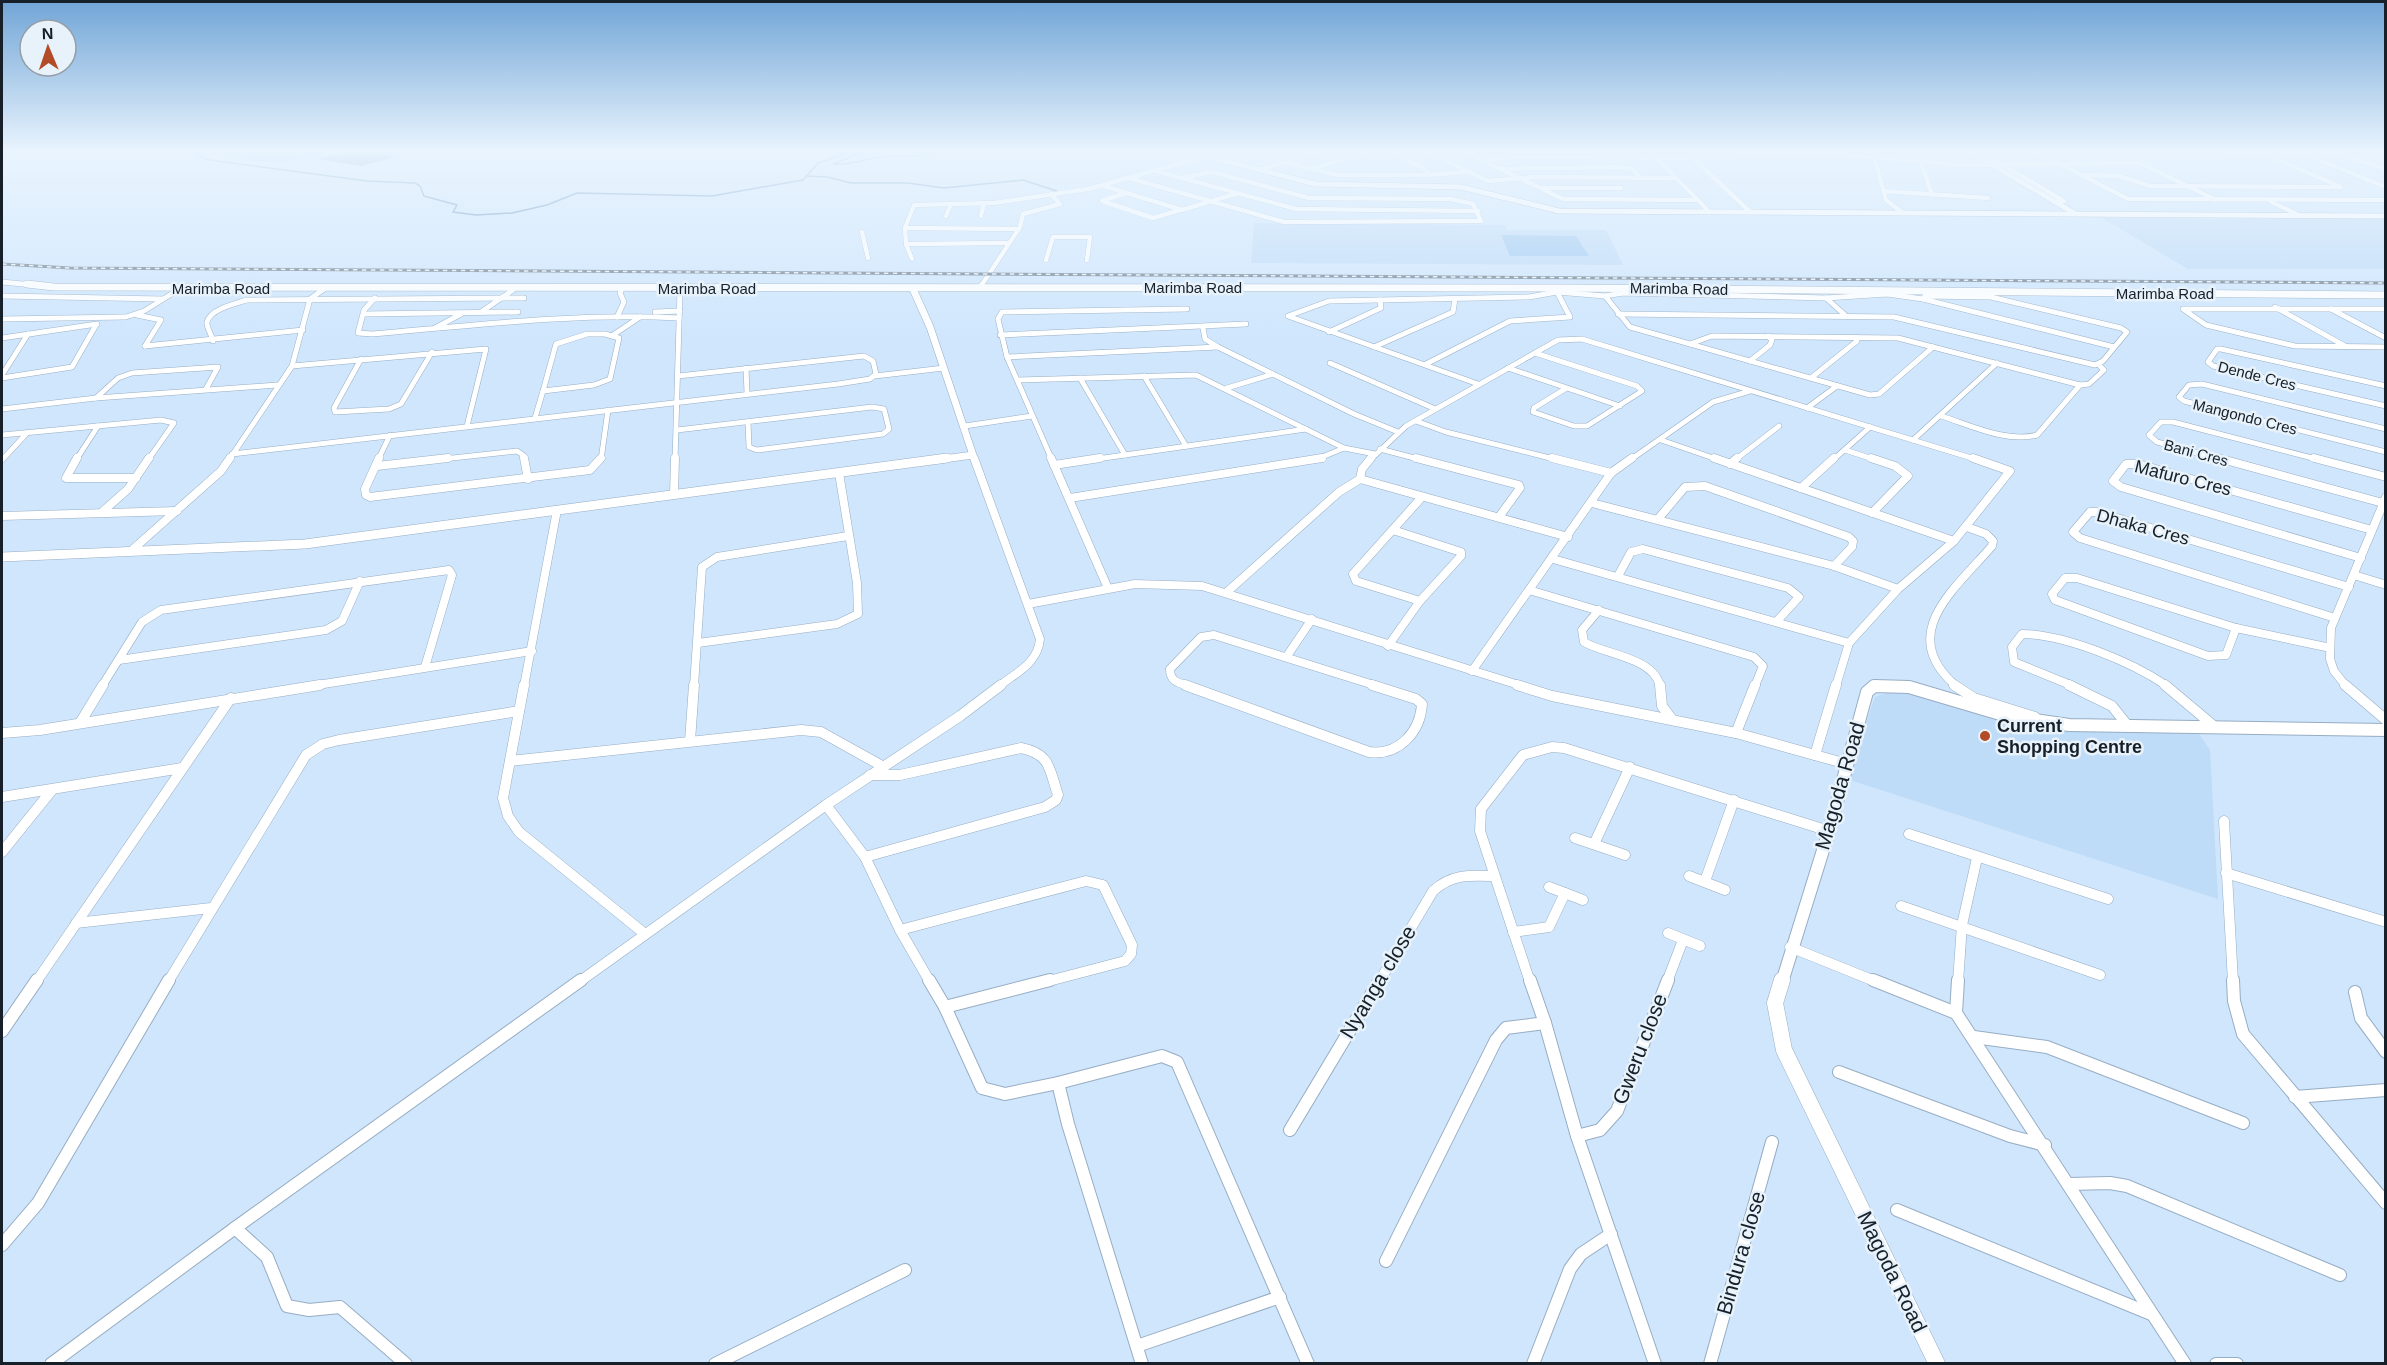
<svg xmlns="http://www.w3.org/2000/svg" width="2387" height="1365" font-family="Arial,sans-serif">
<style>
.built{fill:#bedbf7}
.green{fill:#9fc9f1}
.water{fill:#5f8fbc}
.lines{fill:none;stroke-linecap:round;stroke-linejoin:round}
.stream{stroke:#5f8fbc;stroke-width:1.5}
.minor-far4-casing{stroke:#97adc3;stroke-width:5}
.minor-far3-casing{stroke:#97adc3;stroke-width:6}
.minor-far2-casing{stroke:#97adc3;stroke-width:9}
.minor-far1-casing{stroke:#97adc3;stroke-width:11}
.minor-casing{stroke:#97adc3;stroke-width:14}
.tertiary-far4-casing{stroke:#97adc3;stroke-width:6}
.tertiary-far3-casing{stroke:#97adc3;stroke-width:8}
.tertiary-far2-casing{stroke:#97adc3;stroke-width:10}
.tertiary-far1-casing{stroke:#97adc3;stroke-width:14}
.tertiary-casing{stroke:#97adc3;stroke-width:17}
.minor-far4{stroke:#fff;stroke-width:4.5}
.minor-far3{stroke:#fff;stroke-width:5}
.minor-far2{stroke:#fff;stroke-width:8}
.minor-far1{stroke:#fff;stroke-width:10}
.minor{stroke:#fff;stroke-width:12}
.tertiary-far4{stroke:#fff;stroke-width:5}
.tertiary-far3{stroke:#fff;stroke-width:7}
.tertiary-far2{stroke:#fff;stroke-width:9}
.tertiary-far1{stroke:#fff;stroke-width:12}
.tertiary{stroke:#fff;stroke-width:16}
.rail-casing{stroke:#718190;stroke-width:3}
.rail{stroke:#e8f2fb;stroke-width:1.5;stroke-dasharray:4.5;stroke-linecap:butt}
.poi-dot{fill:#b34b29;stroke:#e8f2fb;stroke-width:2}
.labels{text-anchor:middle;stroke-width:5;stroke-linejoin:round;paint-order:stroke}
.far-street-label{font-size:15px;fill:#172028;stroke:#e8f2fb}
.street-label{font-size:18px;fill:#172028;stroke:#e8f2fb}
.poi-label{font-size:18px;font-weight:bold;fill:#172028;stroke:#e8f2fb;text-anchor:start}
.near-street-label{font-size:21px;fill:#172028;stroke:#e8f2fb}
</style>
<rect width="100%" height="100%" fill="#cfe6fd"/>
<g class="built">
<polygon points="2102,218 2385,219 2385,269 2188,269"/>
<polygon points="1254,223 1505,225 1507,230 1606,230 1623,265 1251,263"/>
<polygon points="1889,692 1912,694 2064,729 2199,734 2210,750 2218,899 1847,779 1875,697"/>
</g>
<g class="green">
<path d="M 225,152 L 331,152 C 300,162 255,169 225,152 Z"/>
<polygon points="1501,235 1576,236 1589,256 1510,256"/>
</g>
<polygon class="water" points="349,152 375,152 396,157 362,166 316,159"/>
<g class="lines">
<g class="stream">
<path d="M 200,152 L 196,156 L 210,160 L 367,181 L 415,183 L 420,186 L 424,196 L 457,205 L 453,212 L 476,215 L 512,213 L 547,205 L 577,193 L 712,196 L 803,180 L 818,163 L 851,152 L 856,155 L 833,164 C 849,166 864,159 880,157 C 897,155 914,159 931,152"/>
<polyline points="806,176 827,177 851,183 908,183 944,188 1023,180 1057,191"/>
</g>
<defs>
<g id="minor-far4">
<polyline points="1391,152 1424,169 1429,175"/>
<polyline points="1428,152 1488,181 1535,177 1675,178"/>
<polyline points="1465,152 1563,199 1698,200 1650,152"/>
<polyline points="1687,152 1750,212"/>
<polyline points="1731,152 1835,154 1960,165 2140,163 2216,200"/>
<polyline points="1873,152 1886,200 1903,213"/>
<polyline points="1918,152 1932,195"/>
<polyline points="1981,152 2064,201 2054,202"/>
<polyline points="2037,152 2128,199 2386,200"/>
<polyline points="2220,152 2343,155 2386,169"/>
<polyline points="2314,158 2386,187"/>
<polyline points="1482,160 1514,157 1693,158"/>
<polyline points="1284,162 1337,175 1429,175 1466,172"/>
<polyline points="1314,168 1368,152"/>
<polyline points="1500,169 1620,167 1632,169 1640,177"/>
<polyline points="1259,170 1317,152"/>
<polyline points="2084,175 2119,176 2150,186 2341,187 2265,154"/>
<polyline points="1129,178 1284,222 1481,221 1473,204 1451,199 1309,198 1212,172 1181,178 1156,171"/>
<polyline points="1182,178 1296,209 1478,211"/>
<polyline points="1104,186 1182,210 1238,193"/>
<polyline points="1541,188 1621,188"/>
<polyline points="1883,191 1988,198"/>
<polyline points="1125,193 1102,201 1153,218 1180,210"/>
<polyline points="1698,200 1709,212"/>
<polyline points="2271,202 2299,215"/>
<polyline points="946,216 951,204"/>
<polyline points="981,216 984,203"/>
<polyline points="905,228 906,244 912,259"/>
<polyline points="1019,229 905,228 914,205 994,203 1088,189 1207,156"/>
<polyline points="862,232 868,258"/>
<polyline points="906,244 1009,243"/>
<polyline points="1046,260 1053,237 1090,237 1087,260"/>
<polyline points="981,286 1020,227 1023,214 1060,204 1051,194"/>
</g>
<g id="minor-far3">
<polyline points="980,288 982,284"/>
<polyline points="2,296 163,299"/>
<polyline points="1605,296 1630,327 1870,395 1879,394 1933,347"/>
<path d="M 375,298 L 364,310 L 358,333 L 373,334 C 475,325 577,313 679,318"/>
<polyline points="1826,298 1845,315"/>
<polyline points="1923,299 2114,347"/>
<polyline points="2275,307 2345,346"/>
<polyline points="2331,309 2386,338"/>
<polyline points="2386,309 2183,309 2206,325 2295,346 2386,347"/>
<polyline points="481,312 513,290"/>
<polyline points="655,312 680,311"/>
<polyline points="364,314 518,312"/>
<polyline points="137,315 161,320 145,346"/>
<polyline points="617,317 624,302 620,293 622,289"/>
<polyline points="2,319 126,317 144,311 181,288"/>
<polyline points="435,328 461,314"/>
<polyline points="1203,328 1205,339 1218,347 1354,414 1398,432"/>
<polyline points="1329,332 1381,308 1380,300"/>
<polygon points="587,334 605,334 619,338 610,379 594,385 543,391 556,344"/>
<polyline points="613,335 640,317"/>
<polyline points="1000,335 1246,324"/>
<polyline points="2,338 97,324"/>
<path d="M 213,341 C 212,335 206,327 207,322 C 210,309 237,303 247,300 L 524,298"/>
<polyline points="1690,344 1712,336 1898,338 2080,385 2089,384 2104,370 2099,365"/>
<polyline points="145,346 303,330"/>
<polyline points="1374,347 1453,312 1455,299"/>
<polyline points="1535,353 1637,386 1642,391 1587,426 1574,426 1533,412 1534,408 1565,389"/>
<polyline points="1007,357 1218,347"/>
<polyline points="361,359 334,408 335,412 389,409 401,404 432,352"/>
<polyline points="1750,361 1770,345 1772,340 1768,336"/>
<polyline points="1330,363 1433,408"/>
<polyline points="1426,364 1510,321 1570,317 1557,292 1558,289"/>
<polyline points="292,366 486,349 467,426"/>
<polyline points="746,368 747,393"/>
<polyline points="1508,368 1620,406"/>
<polyline points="2,375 28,334"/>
<polyline points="875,376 944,368"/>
<polyline points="1144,376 1186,446"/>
<polyline points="2,378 72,367 96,325"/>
<polyline points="1080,378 1125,455"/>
<polyline points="1811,378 1857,341 1856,337"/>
<polyline points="1018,380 1196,375 1344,448 1375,454"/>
<polyline points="1478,384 1288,316 1329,301 1529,297 1557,292 1605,296 1623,293 1826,298 1887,294 1923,299 1925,296 1991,297 2121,328 2127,332 2103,361 2095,365 1894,317 1618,314"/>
<polyline points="2386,386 2221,349 2217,349 2208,362 2213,366 2386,406"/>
<polyline points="1227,388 1273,374"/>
<polyline points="96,398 118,378 132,373 218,367 206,389"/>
<polyline points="1807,408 1837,386"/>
<polyline points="2,409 96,398 277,385"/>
<path d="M 1941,416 C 1970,425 2006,443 2037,435 L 2080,385"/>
<polyline points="535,418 543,391"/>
<polyline points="1416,421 1446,432 1558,460"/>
<polyline points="965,426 1032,416"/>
<polyline points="2386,429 2202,384 2189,385 2179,397 2184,401 2386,452"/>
<polyline points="677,430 872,407 884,409 889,429 883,434 757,450 749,447 748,422"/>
<polyline points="2,435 161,420 174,423 148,460"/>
<polyline points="1661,440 1719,460"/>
<polyline points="1913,440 1997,363"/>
<polyline points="1380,449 1422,460"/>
<polyline points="1845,450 1876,460"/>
<polyline points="232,454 838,384 870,379 876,374 873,361 864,356 678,376"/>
<polyline points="973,455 975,460"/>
<polyline points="2,460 27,433"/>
<polyline points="76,460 98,426"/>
<polyline points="229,460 292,366 310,299 324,289"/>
<polyline points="378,460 390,435"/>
<polyline points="434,460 517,451 523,455 524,460"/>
<polyline points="601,460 608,410"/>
<polyline points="675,460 680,289"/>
<polyline points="1052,460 1007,357 998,319 1002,312 1187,309"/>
<polyline points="1090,460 1306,429"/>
<polyline points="1315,460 1344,448"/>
<polyline points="1370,460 1406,426 1558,340 1582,339 1978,460"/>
<polyline points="1630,460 1713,402 1750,391"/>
<polyline points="1735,460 1779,426"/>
<polyline points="1833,460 1870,427"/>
<polyline points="2223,460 2157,442 2149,435 2161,422 2173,422 2320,460"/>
</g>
<g id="minor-far2">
<polyline points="77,458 66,478 136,478"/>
<polyline points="379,458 365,489 366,495 370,497 590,470 601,458"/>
<polyline points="524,458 528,479"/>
<path d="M 974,458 L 1040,639 C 1038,663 1016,673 999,686"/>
<polyline points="1051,458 1107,586"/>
<polyline points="1416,458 1519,485 1520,488 1499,517"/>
<polyline points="1552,458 1611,473"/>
<polyline points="1714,458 1954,541"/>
<polyline points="1871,458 1895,466 1908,476 1872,513"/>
<polyline points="2218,458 2383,503"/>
<polyline points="2314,458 2386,477"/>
<polyline points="1730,464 1737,458"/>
<polyline points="1054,465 1100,458"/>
<polyline points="377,466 448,458"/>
<polyline points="1360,479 1568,537"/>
<polyline points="1801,488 1834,458"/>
<polyline points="674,494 675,458"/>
<polyline points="1070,498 1322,458"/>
<polyline points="1592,503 1834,566 1898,589"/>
<polyline points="101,513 128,489 149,458"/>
<polyline points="2,516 177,511"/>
<polyline points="1658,519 1685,487 1705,486 1849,537 1853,541 1852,547 1834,566"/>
<polyline points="1393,530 1461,552 1461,556 1420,601"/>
<polyline points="132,550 221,471 230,458"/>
<polyline points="2361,558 2121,487 2113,481 2126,464 2138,464 2372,530"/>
<polyline points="1553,559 1849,643"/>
<polyline points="2354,575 2386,585"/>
<polyline points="1618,576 1631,552 1643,549 1788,588 1799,597 1777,621"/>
<polygon points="2065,578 2077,578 2236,628 2226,655 2208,656 2055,600 2052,594"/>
<polyline points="1529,590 1754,657 1763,666 1755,686"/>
<polyline points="1227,592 1339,492 1360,479 1362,469 1371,458"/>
<polyline points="1028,604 1135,584 1202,586 1522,686"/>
<path d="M 1599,610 L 1582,630 L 1584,642 C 1606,655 1653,657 1660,686"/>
<polyline points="2335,618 2080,538 2073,532 2090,512 2097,512 2349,587"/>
<polyline points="2236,628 2326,647"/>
<polyline points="698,643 837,624 858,614 857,583 839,473"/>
<polyline points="1388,646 1420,601 1356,581 1353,574 1422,497"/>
<polyline points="1287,656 1312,619"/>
<polyline points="119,660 326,630 342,621 360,581"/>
<polyline points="1472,671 1611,473 1632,458"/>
<polyline points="102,686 142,622 161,610 449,570 452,575 425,667"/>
<polyline points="311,686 532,651"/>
<polyline points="524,686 557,510"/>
<polyline points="694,686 702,567 717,557 848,536"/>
<path d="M 1189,686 C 1179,683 1170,682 1170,669 L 1201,637 L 1214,635 L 1377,686"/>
<polyline points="1836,686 1849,643 1898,589 1954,541 2010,471 1973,458"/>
<path d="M 1956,686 C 1895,634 1956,588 1992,546 L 1993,541 L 1986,534 L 1967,527"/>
<path d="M 2073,686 L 2014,662 L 2012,647 L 2022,634 C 2064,634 2132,662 2167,686"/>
<polyline points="2346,686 2334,671 2330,659 2331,628 2386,497"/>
</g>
<g id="minor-far1">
<polyline points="524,685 503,798 508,816 519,832 645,934"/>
<path d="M 1185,685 L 1369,752 C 1398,756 1420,733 1422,704 L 1416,699 L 1372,685"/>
<polyline points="1517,685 1552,696 1736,733 1847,764"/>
<polyline points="1660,685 1662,706 1671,718"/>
<polyline points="1954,685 1974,698 2035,717"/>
<polyline points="2069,685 2112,706 2128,726"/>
<polyline points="2165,685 2215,727"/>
<polyline points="2345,685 2386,720"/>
<polyline points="80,723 103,685"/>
<polyline points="2,733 40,730 320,685"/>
<polyline points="1736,733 1755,685"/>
<polyline points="690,741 694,685"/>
<polyline points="1815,755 1836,685"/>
<polyline points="510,761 801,730 821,732 884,767"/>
<polyline points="2,797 182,768"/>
<polyline points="826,805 865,857 900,930 930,982"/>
<polyline points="2224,821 2233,982"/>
<polyline points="1909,834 2108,899"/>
<polyline points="1575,838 1625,855"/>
<polyline points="1594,844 1630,767"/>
<polyline points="2,852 52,790"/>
<path d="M 865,857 L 1045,807 L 1056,800 L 1058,795 C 1049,769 1051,754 1021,748 L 900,775 L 870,775"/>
<polyline points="2226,873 2386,922"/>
<polyline points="1689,876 1725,890"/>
<polyline points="1705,881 1734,800"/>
<polyline points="1549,887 1583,900"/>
<polyline points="1901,906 2100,975"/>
<polyline points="76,923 211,908"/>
<polyline points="900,930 1086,881 1103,885 1132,945 1131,954 1125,961 1045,982"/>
<polyline points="1513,932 1549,927 1565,893"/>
<polyline points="1668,933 1700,946"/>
<polyline points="1790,947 1877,982"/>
<polyline points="36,982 231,698"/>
<polyline points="168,982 306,755 323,744 339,740 519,711"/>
<polyline points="579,982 826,805 960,716 1001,685"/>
<path d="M 1379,982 L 1433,891 C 1451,874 1470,875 1493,876"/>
<polyline points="1530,982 1480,831 1481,809 1523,755 1552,747 1564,748 1829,831"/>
<polyline points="1667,982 1683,940"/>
<polyline points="1958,982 1962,925 1977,858"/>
</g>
<g id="minor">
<polyline points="929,980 945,1007 982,1088 1005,1094 1058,1083 1068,1124 1142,1364"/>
<polyline points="1530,980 1545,1023 1577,1136 1655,1364"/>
<polyline points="1873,980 1956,1013 2185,1364"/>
<polyline points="2233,980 2234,1001 2243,1034 2386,1203"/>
<polyline points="2355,992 2361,1018 2386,1052"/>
<polyline points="945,1007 1050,980"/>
<polyline points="1956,1013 1958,980"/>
<polyline points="2,1031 37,980"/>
<polyline points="1974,1037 2047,1047 2243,1123"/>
<polyline points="1839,1072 2010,1136 2045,1145"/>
<polyline points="1058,1083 1162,1056 1177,1062 1308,1364"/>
<polyline points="2295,1097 2386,1090"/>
<polyline points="1290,1130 1380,980"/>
<polyline points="1577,1136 1600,1130 1617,1111 1668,980"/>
<polyline points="2069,1184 2110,1183 2127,1186 2340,1275"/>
<polyline points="1897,1210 2151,1314"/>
<polyline points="235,1228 267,1257 287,1306 309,1310 340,1307 406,1364"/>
<polyline points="2,1245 38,1203 169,980"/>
<polyline points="1386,1261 1496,1040 1506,1028 1545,1023"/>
<polyline points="1137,1346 1280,1297"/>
<polyline points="51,1364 235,1228 581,980"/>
<polyline points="715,1364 905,1270"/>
<polyline points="1533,1364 1570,1269 1581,1254 1611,1234"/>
<polyline points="1710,1364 1772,1142"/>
<polyline points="2216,1364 2237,1364"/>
</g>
<g id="tertiary-far4">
<polyline points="1190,152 1315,184 1461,187 1559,211 2386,216"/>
<polyline points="1971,152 2074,213"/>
<polyline points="2382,152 2386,153"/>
<polyline points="2,282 43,286"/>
</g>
<g id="tertiary-far3">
<polyline points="27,284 54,287 1559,288 2386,295"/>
<polyline points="913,289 930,327 973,455 936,460"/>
</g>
<g id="tertiary-far2">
<polyline points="2,557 305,544 947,458"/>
<polyline points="1873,686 1891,686"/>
</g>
<polyline id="tertiary-far1" points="1782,982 1829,831 1867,692 1874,686 1909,687 2007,716 2069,725 2386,730"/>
<polyline id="tertiary" points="1782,980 1775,1003 1784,1050 1937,1364"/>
</defs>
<use href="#minor-far4" class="minor-far4-casing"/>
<use href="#minor-far3" class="minor-far3-casing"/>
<use href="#minor-far2" class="minor-far2-casing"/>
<use href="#minor-far1" class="minor-far1-casing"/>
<use href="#minor" class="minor-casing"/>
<use href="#tertiary-far4" class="tertiary-far4-casing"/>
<use href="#tertiary-far3" class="tertiary-far3-casing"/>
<use href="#tertiary-far2" class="tertiary-far2-casing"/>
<use href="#tertiary-far1" class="tertiary-far1-casing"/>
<use href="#tertiary" class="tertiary-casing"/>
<use href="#minor-far4" class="minor-far4"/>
<use href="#minor-far3" class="minor-far3"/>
<use href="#minor-far2" class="minor-far2"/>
<use href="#minor-far1" class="minor-far1"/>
<use href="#minor" class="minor"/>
<use href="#tertiary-far4" class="tertiary-far4"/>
<use href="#tertiary-far3" class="tertiary-far3"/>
<use href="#tertiary-far2" class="tertiary-far2"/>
<use href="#tertiary-far1" class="tertiary-far1"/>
<use href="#tertiary" class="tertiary"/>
<defs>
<polyline id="rail" points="2,264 70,268 2386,283"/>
</defs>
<use href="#rail" class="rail-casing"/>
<use href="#rail" class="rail"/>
</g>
<linearGradient id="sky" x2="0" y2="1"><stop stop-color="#71a5d6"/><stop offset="0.44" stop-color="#e9f4fe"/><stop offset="1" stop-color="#e9f4fe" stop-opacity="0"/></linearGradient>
<rect width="2387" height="343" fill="url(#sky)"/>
<circle class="poi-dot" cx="1985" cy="736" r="6"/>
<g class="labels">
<g class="far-street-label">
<text x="1193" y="293">Marimba Road</text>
<text x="221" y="294">Marimba Road</text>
<text x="707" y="294">Marimba Road</text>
<text transform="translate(1679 289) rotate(1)" y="5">Marimba Road</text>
<text x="2165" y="299">Marimba Road</text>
<text transform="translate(2257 376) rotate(14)" y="5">Dende Cres</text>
<text transform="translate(2245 417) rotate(14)" y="5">Mangondo Cres</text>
<text transform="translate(2196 453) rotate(15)" y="5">Bani Cres</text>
</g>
<g class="street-label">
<text transform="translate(2183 478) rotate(14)" y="6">Mafuro Cres</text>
<text transform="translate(2143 527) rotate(15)" y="6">Dhaka Cres</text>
</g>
<g class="poi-label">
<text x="1997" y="732">Current<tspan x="1997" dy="21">Shopping Centre</tspan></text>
</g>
<g class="near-street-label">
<text transform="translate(1840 786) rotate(-74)" y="7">Magoda Road</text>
<text transform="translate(1378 982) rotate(-59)" y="7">Nyanga close</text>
<text transform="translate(1640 1049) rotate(-69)" y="7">Gweru close</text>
<text transform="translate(1741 1253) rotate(-74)" y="7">Bindura close</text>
<text transform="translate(1892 1272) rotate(64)" y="7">Magoda Road</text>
</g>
</g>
<rect width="2387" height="1365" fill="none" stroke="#172028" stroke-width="6"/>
<g transform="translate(48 48) rotate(358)"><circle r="28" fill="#e8f2fb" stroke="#949ea7" stroke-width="1.5"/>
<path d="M0-4.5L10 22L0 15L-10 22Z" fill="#b34b29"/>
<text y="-9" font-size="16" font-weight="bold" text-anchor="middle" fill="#172028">N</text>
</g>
</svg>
